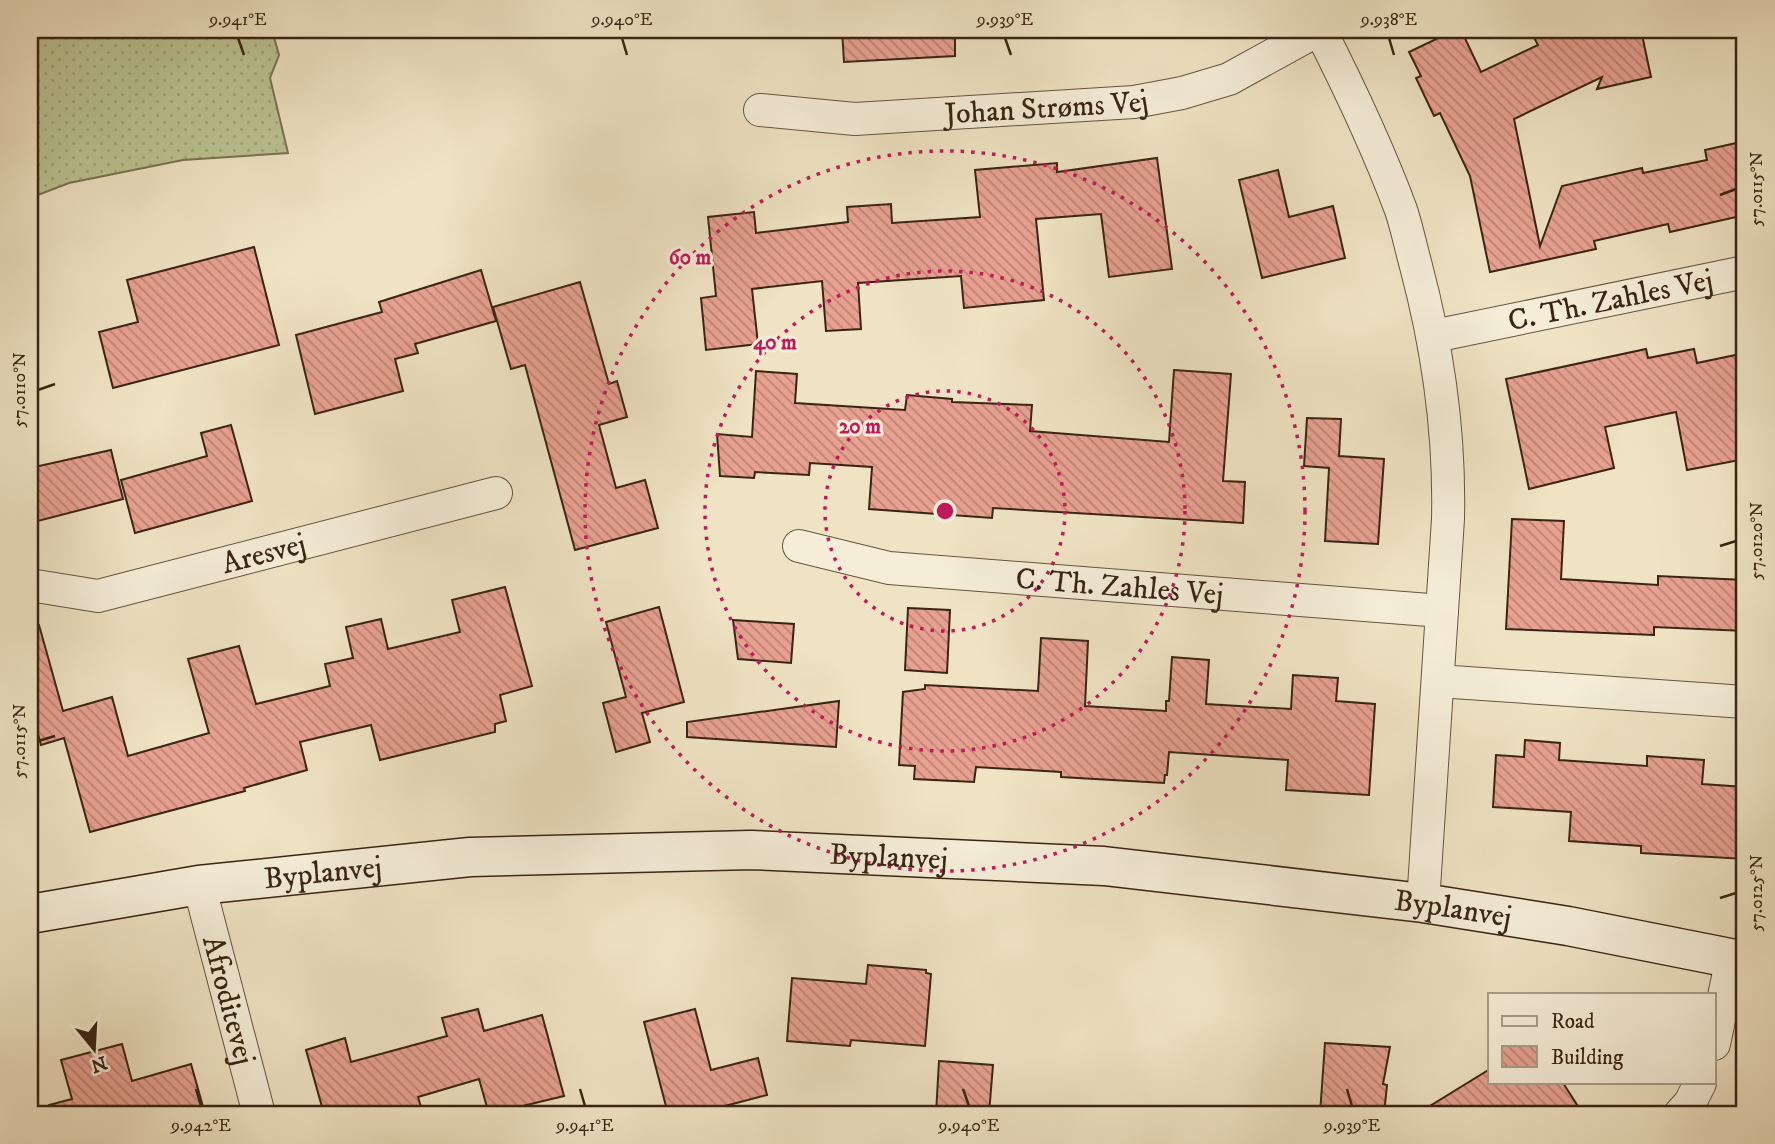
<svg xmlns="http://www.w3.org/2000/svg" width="1775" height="1144" font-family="'IM FELL DW Pica',serif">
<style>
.grass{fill:url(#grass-dots);stroke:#7a7452;stroke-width:2}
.building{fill:url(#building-back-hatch);stroke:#392512;stroke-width:2}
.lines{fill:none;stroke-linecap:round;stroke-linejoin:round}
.street-casing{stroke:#66543e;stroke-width:34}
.secondary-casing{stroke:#392512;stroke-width:41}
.street{stroke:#f5edd8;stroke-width:32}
.secondary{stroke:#f5edd8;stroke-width:38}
.ticks{fill:none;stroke:#392512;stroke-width:2.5}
.ring{fill:none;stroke:#c2185b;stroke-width:3.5;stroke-dasharray:3.5 7}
.labels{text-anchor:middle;stroke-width:6;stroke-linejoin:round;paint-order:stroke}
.street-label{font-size:30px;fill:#392512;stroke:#f5edd8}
.centre{fill:#c2185b;stroke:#f5edd8;stroke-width:3.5}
.ring-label{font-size:21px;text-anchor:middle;font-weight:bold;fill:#c2185b;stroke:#f5edd8;stroke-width:6;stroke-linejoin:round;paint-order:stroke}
.neatline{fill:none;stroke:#392512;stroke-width:2.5}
.ticks-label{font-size:18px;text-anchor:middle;fill:#392512}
</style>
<defs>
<pattern id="grass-dots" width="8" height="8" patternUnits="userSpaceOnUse" patternTransform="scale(1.75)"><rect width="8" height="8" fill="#bbc392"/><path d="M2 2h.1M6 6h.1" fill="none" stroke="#a2a77d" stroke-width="1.8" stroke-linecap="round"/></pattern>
<pattern id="building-back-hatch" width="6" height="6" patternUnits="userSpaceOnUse" patternTransform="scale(1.75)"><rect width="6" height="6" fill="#e8a191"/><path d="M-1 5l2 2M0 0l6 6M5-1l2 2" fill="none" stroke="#bd8375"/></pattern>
</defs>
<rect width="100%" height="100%" fill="#efe3c3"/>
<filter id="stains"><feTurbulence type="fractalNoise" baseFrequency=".00286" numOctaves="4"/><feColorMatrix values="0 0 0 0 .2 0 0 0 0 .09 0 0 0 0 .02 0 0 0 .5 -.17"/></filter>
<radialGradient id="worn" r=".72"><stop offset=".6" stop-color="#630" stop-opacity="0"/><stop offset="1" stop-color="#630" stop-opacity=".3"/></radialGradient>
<polygon class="grass" points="30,30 272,30 279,55 270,78 288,153 183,160 69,183 30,198"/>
<g class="building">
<polygon points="842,30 955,30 955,56 844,62"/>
<polygon points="1455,30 1461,30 1481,72 1538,45 1530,30 1641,30 1651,77 1597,89 1602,77 1514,119 1540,246 1562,186 1642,168 1643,173 1707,160 1705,150 1745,141 1745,215 1670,232 1668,224 1594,241 1596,249 1490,272 1470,176 1440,113 1434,116 1416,78 1421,76 1409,52"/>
<polygon points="1157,158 1172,269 1109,277 1101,214 1036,219 1044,300 964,308 961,276 858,283 861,329 826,331 822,281 752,289 758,344 706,350 701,298 716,296 708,217 754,212 756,233 848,222 847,207 891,204 892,223 980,217 975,170 1057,163 1057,172"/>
<polygon points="1278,170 1289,217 1333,206 1345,258 1262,278 1239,180"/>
<polygon points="254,247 279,345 113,388 99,332 138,322 127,280"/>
<polygon points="481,270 496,321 415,344 418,353 395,359 403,391 315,414 296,335 382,312 379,302"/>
<polygon points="580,282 609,384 617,381 627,417 599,425 616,488 645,480 658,528 575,550 525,365 511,369 493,307"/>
<polygon points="1646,349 1648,358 1694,349 1697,363 1745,353 1745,459 1687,470 1676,412 1605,427 1614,468 1529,489 1506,379"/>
<polygon points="1174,370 1231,374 1223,481 1245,482 1243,523 993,508 992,518 869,509 872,467 810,463 809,475 755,472 754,478 720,476 717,434 752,437 756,371 797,374 795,403 905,410 907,395 952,399 952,402 1032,405 1030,431 1169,442"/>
<polygon points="1307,418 1341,419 1339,456 1384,459 1378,544 1325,541 1329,468 1304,466"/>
<polygon points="231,425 252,501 135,533 121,480 207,456 201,433"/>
<polygon points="111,450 123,499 30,523 30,468"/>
<polygon points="1512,519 1564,521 1561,579 1658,585 1658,576 1745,580 1745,631 1654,627 1654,635 1506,629"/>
<polygon points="505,587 532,686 500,695 506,721 495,724 495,732 380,760 371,725 300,742 307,770 244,788 245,791 90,832 64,738 41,745 30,705 30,626 39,625 63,711 112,697 128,756 209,733 188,659 239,646 256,704 330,686 325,664 353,658 346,627 381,619 388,649 460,632 452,600"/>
<polygon points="659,607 684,702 642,713 650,742 616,752 603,703 626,697 606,622"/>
<polygon points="908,608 950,610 947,673 905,670"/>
<polygon points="733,620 794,624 791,663 738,659"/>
<polygon points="1041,638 1088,641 1085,706 1166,711 1166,701 1169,701 1172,657 1209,660 1206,704 1291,709 1293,675 1338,678 1336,701 1375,704 1369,795 1286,790 1288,760 1169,752 1167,775 1165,775 1164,783 1061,777 1061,772 976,767 974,782 914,779 915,766 899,765 903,692 925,689 925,685 1038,691"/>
<polygon points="839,701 836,747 687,737 687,722"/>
<polygon points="1525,740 1560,743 1559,760 1647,766 1647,756 1704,760 1702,784 1745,787 1745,859 1641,853 1641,846 1569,841 1571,812 1493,807 1496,755 1524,757"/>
<polygon points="868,965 926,970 926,973 931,974 925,1046 851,1040 850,1046 787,1041 792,978 866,984"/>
<polygon points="478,1009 484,1031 542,1015 564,1096 489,1114 479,1079 418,1097 423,1114 324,1114 306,1050 345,1038 351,1062 447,1036 442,1018"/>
<polygon points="695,1009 711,1070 758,1058 767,1095 721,1107 723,1114 668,1114 644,1022"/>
<polygon points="1325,1043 1390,1047 1383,1084 1387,1085 1384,1114 1320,1114"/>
<polygon points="122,1044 132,1081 191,1064 205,1114 50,1114 49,1105 72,1099 61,1060"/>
<polygon points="939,1061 993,1065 989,1114 936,1114"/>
<polygon points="1490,1069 1490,1083 1563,1083 1583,1114 1417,1114"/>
</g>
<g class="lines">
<defs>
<g id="street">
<path d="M 1320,30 C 1350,89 1378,148 1401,210 C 1407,228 1411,248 1416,266 C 1438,349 1450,434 1448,519 L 1423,903"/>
<path id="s1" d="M 760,110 L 855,119 L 1134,102 L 1182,93 L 1229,79 L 1318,30"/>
<path id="s2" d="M 1434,336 L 1745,272"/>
<path id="s3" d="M 799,546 L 889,568 L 1442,611"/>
<path id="s4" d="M 30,585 L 98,596 L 496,493"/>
<polyline points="1438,681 1745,702"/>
<path id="s5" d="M 199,885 L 259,1114"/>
<polyline points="1714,1044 1732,958"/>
<polyline points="1680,1114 1690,1103 1700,1083"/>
</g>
<g id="secondary">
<path id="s6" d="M 30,914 L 199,885 L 470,857 L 751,850 L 1104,866 L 1423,903 L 1568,926 L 1745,961"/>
</g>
</defs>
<use href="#street" class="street-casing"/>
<use href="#secondary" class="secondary-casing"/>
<use href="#street" class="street"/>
<use href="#secondary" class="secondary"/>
</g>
<path class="ticks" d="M 238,38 L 244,55M 622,38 L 627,55M 1005,38 L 1011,55M 1389,38 L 1394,55M 1720,195 L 1736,189M 38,390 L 55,384M 1720,546 L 1736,541M 38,741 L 55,736M 1720,898 L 1736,893M 196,1089 L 201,1106M 580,1089 L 585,1106M 963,1089 L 969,1106M 1347,1089 L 1352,1106"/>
<g class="ring">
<circle cx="945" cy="511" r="120"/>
<circle cx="945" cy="511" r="240"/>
<circle cx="945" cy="511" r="360"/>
</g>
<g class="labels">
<g class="street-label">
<text dy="10" stroke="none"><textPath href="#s1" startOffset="287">Johan Strøms Vej</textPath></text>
<text dy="10" stroke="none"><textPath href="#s2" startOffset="180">C. Th. Zahles Vej</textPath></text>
<text dy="10" stroke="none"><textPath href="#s4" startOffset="240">Aresvej</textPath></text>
<text dy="10" stroke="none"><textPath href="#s3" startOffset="324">C. Th. Zahles Vej</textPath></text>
<text dy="10" stroke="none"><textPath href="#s6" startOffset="863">Byplanvej</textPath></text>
<text dy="10" stroke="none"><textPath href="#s6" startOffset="296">Byplanvej</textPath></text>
<text dy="10" stroke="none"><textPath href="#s6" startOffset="1430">Byplanvej</textPath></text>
<text dy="10" stroke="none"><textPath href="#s5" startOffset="119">Afroditevej</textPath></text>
</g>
</g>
<circle cx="945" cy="511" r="10" class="centre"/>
<g class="ring-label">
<text x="690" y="264">60 m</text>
<text x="775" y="349">40 m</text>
<text x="860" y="433">20 m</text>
</g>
<rect width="1775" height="1144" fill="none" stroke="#efe3c3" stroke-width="77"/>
<rect x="1488" y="993" width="228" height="91" fill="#f5edd8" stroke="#aa9d89" stroke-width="2"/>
<rect x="1502" y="1016" width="35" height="10" fill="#f5edd8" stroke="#aa9d89" stroke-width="2"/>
<text x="1551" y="1028" font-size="21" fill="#392512">Road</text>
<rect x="1502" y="1046" width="35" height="21" fill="url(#building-back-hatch)" stroke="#aa9d89" stroke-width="2"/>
<text x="1551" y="1064" font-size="21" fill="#392512">Building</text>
<g transform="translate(94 1049) rotate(162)" stroke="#f5edd8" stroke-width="5" paint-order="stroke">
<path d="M0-5L12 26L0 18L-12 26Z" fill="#392512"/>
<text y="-10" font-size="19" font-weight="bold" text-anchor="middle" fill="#392512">N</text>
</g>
<rect x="38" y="38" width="1698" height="1068" class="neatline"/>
<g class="ticks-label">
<text x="238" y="25">9.941°E</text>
<text x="622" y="25">9.940°E</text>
<text x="1005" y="25">9.939°E</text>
<text x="1389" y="25">9.938°E</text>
<text transform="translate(1756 189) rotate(-90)" y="6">57.0115°N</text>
<text transform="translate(19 390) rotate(-90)" y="6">57.0110°N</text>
<text transform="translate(1756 541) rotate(-90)" y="6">57.0120°N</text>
<text transform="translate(19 741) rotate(-90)" y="6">57.0115°N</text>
<text transform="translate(1756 893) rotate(-90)" y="6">57.0125°N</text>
<text x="201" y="1131">9.942°E</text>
<text x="585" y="1131">9.941°E</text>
<text x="969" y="1131">9.940°E</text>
<text x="1352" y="1131">9.939°E</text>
</g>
<rect width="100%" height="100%" filter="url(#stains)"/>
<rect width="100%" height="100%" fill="url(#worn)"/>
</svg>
